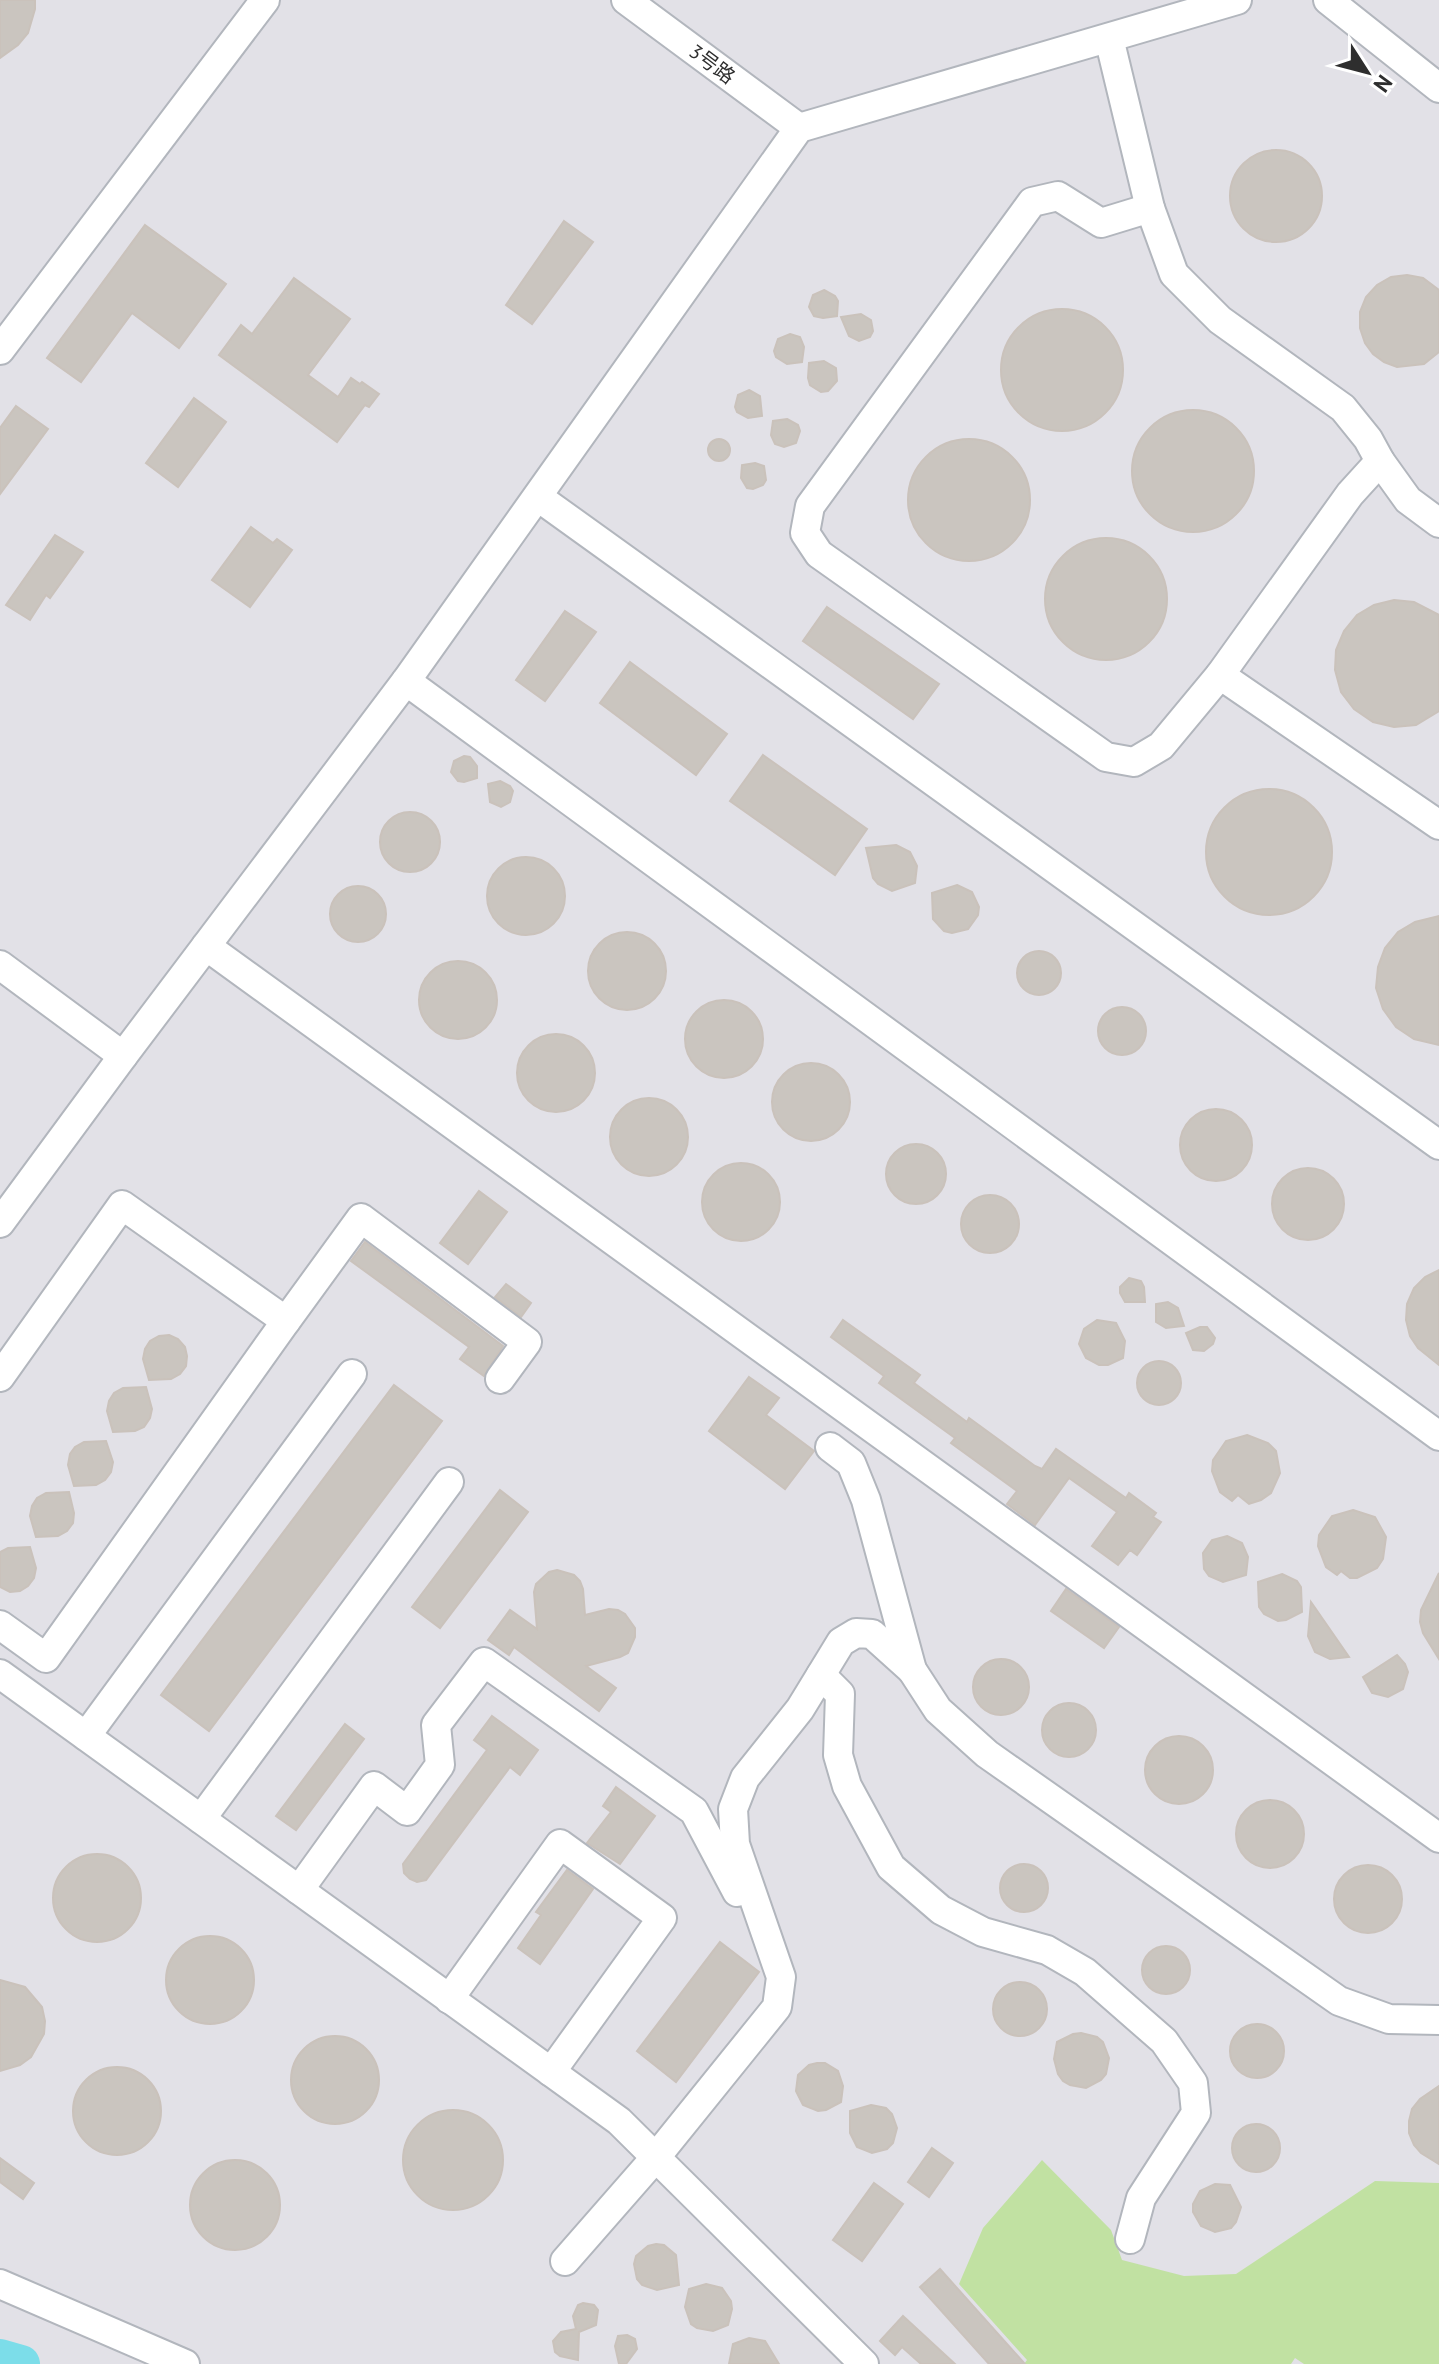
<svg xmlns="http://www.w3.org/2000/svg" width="1439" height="2364" font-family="'PT Sans','Noto Sans SC',sans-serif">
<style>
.industrial{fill:#e2e1e7}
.green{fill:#c1e1a2}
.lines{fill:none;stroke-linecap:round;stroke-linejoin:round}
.river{stroke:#7cdde9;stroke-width:38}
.building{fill:#cac5bf;stroke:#cac2bb;stroke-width:2}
.minor-casing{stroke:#b2b6bd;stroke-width:32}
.minor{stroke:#fff;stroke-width:28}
.labels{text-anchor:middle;stroke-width:6;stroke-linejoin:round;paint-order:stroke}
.street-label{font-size:20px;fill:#2e2e2e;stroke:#fff}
</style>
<rect width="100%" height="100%" fill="#eee7e1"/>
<rect class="industrial" x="0" y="0" width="1439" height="2364"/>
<polygon class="green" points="1042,2160 1111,2230 1122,2260 1184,2276 1236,2274 1375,2181 1439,2183 1439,2364 1304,2364 1295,2358 1291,2364 1024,2364 1027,2360 959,2284 983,2228"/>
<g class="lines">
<polyline class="river" points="0,2358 21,2364"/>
</g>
<g class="building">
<polygon points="0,0 35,0 35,9 28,33 18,45 0,58"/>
<circle cx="1276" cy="196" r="46"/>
<polygon points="564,221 593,242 532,324 506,305"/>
<polygon points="145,225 226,284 179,348 132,313 81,382 47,358"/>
<polygon points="1407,275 1423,278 1439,290 1439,352 1424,364 1397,367 1384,362 1373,354 1365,343 1360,328 1360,312 1366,297 1377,285 1391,277"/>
<polygon points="294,278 350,319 308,375 338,397 351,378 360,384 362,382 379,394 369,407 365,405 337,442 219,355 241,325 252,334"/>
<polygon points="824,290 835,296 838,301 837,316 823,318 814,316 809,307 813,295"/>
<circle cx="1062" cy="370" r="61"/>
<polygon points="861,314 871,320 873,331 870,337 859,341 849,336 841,317"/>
<polygon points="790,334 800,337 804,347 802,362 787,364 776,357 774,351 778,339"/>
<polygon points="824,361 836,368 837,381 828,391 821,392 810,385 808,378 809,363"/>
<polygon points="749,390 760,396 762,416 748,418 737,412 735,407 738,395"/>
<polygon points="194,398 226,422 178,487 146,463"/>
<polygon points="16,406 48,429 0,494 0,428"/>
<circle cx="1193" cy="471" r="61"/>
<polygon points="787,419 798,425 800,431 796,443 784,447 775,444 771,435 773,421"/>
<circle cx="719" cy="450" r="11"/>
<circle cx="969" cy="500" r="61"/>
<polygon points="755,463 764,466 766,480 763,485 753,489 747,488 741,478 742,465"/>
<polygon points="251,527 273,543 277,539 292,550 250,607 212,580"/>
<polygon points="55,535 83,552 50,598 46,595 30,620 6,605"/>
<circle cx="1106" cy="599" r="61"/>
<polygon points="1394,600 1414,602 1439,615 1439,711 1416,725 1394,727 1373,722 1354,709 1341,692 1335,670 1336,650 1344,631 1357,615 1374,605"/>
<polygon points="827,607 939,684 913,719 803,641"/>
<polygon points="565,611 596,632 545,701 516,680"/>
<polygon points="630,662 727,734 696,775 600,703"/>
<polygon points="763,755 867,829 835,875 730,801"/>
<polygon points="464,756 470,757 477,766 477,778 464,782 458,781 451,772 454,761"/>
<polygon points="500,781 510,786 513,791 510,802 501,807 490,802 488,784"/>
<circle cx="1269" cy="852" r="63"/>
<circle cx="410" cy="842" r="30"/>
<polygon points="896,845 910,852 917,866 915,883 892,891 878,884 873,878 866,848"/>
<circle cx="526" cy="896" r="39"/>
<polygon points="957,885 972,892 979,907 978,915 968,929 952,933 944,931 933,919 932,893"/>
<circle cx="358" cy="914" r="28"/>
<polygon points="1439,916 1439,1045 1414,1039 1396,1027 1383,1009 1376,988 1378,967 1385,948 1398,932 1415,922"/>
<circle cx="627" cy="971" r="39"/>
<circle cx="1039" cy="973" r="22"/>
<circle cx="458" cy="1000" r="39"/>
<circle cx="724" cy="1039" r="39"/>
<circle cx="1122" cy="1031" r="24"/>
<circle cx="556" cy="1073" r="39"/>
<circle cx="811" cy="1102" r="39"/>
<circle cx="649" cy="1137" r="39"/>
<circle cx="1216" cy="1145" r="36"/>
<circle cx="916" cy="1174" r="30"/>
<circle cx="741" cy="1202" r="39"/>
<circle cx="1308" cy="1204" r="36"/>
<polygon points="479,1191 507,1212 468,1264 440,1243"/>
<circle cx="990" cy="1224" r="29"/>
<polygon points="365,1242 503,1346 484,1376 460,1359 469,1347 351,1261"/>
<polygon points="1439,1270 1439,1365 1418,1348 1410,1336 1406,1320 1407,1304 1414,1288 1425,1277"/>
<polygon points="1129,1278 1141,1281 1144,1287 1145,1302 1125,1302 1120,1293 1120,1287"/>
<polygon points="506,1284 531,1303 521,1317 495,1297"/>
<polygon points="1168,1302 1178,1308 1184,1326 1166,1328 1156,1322 1156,1304"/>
<polygon points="843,1320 920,1375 914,1383 967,1422 969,1418 1035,1466 1042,1469 1056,1449 1126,1498 1129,1493 1156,1513 1153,1517 1161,1522 1137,1555 1130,1550 1118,1565 1092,1546 1117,1512 1069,1478 1035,1525 1007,1504 1017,1491 951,1443 955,1438 879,1383 884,1376 831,1337"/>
<polygon points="1097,1320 1116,1323 1125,1341 1123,1358 1108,1365 1099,1365 1086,1358 1079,1344 1084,1329"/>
<polygon points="1200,1327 1207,1327 1215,1338 1213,1344 1204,1351 1193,1350 1186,1333"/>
<polygon points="169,1335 178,1339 185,1347 187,1356 186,1366 180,1374 171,1379 149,1380 143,1359 145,1349 150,1341 159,1336"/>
<circle cx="1159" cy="1383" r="22"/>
<polygon points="749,1377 779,1398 766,1415 814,1451 785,1489 709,1431"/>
<polygon points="394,1385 442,1421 209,1731 161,1695"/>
<polygon points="146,1387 152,1409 150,1418 144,1427 135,1431 113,1432 107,1411 109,1401 114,1393 123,1388"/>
<polygon points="1247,1435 1268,1443 1276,1451 1280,1473 1271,1493 1261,1500 1249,1504 1238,1495 1232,1501 1220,1492 1212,1471 1213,1460 1226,1441"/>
<polygon points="106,1441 113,1462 111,1472 105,1480 96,1485 74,1486 68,1465 70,1454 75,1447 84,1442"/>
<polygon points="500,1490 528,1512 440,1628 412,1607"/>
<polygon points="69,1492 74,1513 73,1523 67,1531 58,1536 36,1537 30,1516 32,1506 37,1498 46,1493"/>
<polygon points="1353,1510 1375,1517 1386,1537 1383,1559 1377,1568 1357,1578 1350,1578 1341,1571 1337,1575 1326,1567 1318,1546 1319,1535 1332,1516"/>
<polygon points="1227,1536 1242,1543 1248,1557 1246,1575 1223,1582 1209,1576 1204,1569 1203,1553 1212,1540"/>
<polygon points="30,1547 36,1568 34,1578 28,1586 20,1591 10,1592 0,1587 0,1552 8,1548"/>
<polygon points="557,1570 574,1575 580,1581 583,1589 585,1615 609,1609 618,1610 625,1614 635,1628 635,1637 628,1653 620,1657 586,1666 616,1688 599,1711 514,1647 509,1655 488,1640 510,1610 537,1629 534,1592 536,1584 549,1572"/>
<polygon points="1439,1573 1439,1659 1423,1633 1420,1622 1421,1610"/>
<polygon points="1282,1574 1297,1581 1301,1587 1302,1612 1286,1620 1278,1621 1264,1614 1259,1607 1258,1582"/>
<polygon points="1066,1589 1119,1627 1104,1648 1051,1611"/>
<polygon points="1311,1602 1349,1657 1330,1659 1315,1652 1308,1636"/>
<polygon points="1397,1655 1405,1664 1408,1672 1403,1689 1388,1697 1372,1693 1363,1677"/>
<circle cx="1001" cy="1687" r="28"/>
<circle cx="1069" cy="1730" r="27"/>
<polygon points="492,1716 538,1750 520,1775 510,1767 426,1880 417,1882 410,1879 404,1873 403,1864 487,1750 474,1740"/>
<polygon points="345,1724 364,1739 296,1830 276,1816"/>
<circle cx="1179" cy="1770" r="34"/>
<polygon points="616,1787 655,1816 620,1864 587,1843 611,1812 603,1806"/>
<circle cx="1270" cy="1834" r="34"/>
<circle cx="97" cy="1898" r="44"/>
<circle cx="1024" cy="1888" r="24"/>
<circle cx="1368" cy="1899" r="34"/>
<polygon points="567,1870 593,1889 540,1964 518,1948 541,1915 536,1912"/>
<circle cx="210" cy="1980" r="44"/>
<polygon points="720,1942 759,1972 676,2082 637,2051"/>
<circle cx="1166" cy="1970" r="24"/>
<polygon points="0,1980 25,1987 42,2007 45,2021 44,2034 31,2057 20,2065 0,2071"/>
<circle cx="1020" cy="2009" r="27"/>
<circle cx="1257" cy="2051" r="27"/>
<polygon points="1081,2033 1097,2037 1103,2042 1109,2058 1106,2074 1101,2080 1086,2088 1070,2085 1063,2081 1058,2074 1054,2059 1057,2042 1073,2034"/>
<circle cx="335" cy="2080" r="44"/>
<polygon points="817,2063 825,2063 838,2071 843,2086 841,2102 826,2110 818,2111 803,2105 796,2091 798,2075 809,2065"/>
<circle cx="117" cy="2111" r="44"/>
<polygon points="1439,2086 1439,2164 1421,2153 1414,2145 1409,2133 1409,2121 1412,2109 1420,2099"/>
<polygon points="871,2105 886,2108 892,2114 897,2128 893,2143 887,2149 872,2153 857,2147 850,2133 850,2111"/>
<circle cx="453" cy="2160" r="50"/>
<circle cx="1256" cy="2148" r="24"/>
<polygon points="932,2148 953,2163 929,2197 908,2182"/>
<polygon points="0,2158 34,2183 23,2199 0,2182"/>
<circle cx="235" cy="2205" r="45"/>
<polygon points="874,2183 903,2204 862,2261 833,2240"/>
<polygon points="1215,2184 1230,2185 1241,2207 1236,2222 1231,2228 1215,2232 1201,2226 1193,2212 1193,2204 1200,2191"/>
<polygon points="656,2244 664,2245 676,2255 679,2285 657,2290 642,2285 637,2279 634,2264 636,2256 648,2246"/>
<polygon points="940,2269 1025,2364 989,2364 920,2287"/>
<polygon points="706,2284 722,2288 731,2301 732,2309 728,2325 713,2331 697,2328 691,2324 685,2307 689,2289"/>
<polygon points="583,2303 594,2305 598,2310 596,2325 579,2332 578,2360 560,2356 555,2352 553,2341 561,2332 576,2329 573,2316 578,2305"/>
<polygon points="903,2316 955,2364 921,2364 902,2347 895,2355 880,2341"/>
<polygon points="627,2335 635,2339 637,2349 626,2364 619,2364 615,2346 618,2336"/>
<polygon points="749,2338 765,2341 779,2364 729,2364 733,2344"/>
</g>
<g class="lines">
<defs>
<g id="minor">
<polyline points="626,0 799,128"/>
<polyline points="1328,0 1439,88"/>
<polyline points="1109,38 1150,208 1174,274 1220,320 1343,408 1368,439 1380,461 1408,500 1439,523"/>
<polyline points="1150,208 1101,223 1058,196 1032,202 810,506 805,533 819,554 1106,757 1134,762 1161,746 1220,675 1350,494 1380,461"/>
<polyline points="0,350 265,0"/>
<polyline points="538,497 1439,1145"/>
<polyline points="1220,675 1439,825"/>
<polyline points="406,681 1439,1436"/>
<polyline points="206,946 1439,1838"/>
<polyline points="0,965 123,1056"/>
<polyline points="0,1223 123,1056 406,681 799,128 1237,0"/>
<polyline points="286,1321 361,1218 527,1342 500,1379"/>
<polyline points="0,1377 122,1205 286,1321 46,1658 0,1625"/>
<polyline points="830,1447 851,1463 866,1500 912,1670 938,1710 987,1754 1339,2001 1389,2019 1439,2020"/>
<polyline points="0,1674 619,2121 864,2364"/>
<polyline points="821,1675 840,1694 838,1755 847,1786 891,1867 941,1910 983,1932 1047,1950 1085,1972 1164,2041 1193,2083 1196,2113 1141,2198 1130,2239"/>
<polyline points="86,1736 352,1374"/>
<polyline points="201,1819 449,1482"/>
<polyline points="299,1890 374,1786 407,1811 440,1765 436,1725 484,1662 694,1811 737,1892"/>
<polyline points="449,1999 560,1844 662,1918 551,2072"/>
<polyline points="565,2261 656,2157 777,2007 781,1977 735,1844 733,1809 745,1778 800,1709 841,1642 856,1633 872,1634 912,1670"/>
<polyline points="0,2284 185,2364"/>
</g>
</defs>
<use href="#minor" class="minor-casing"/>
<use href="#minor" class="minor"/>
</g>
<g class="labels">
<g class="street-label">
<text transform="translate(712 64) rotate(37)" y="7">3号路</text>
</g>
</g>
<g transform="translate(1367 72) rotate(126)" stroke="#ffffff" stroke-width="6" paint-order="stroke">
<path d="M0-6L14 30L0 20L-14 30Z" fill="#2e2e2e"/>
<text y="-12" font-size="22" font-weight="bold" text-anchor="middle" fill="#2e2e2e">N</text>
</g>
</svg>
